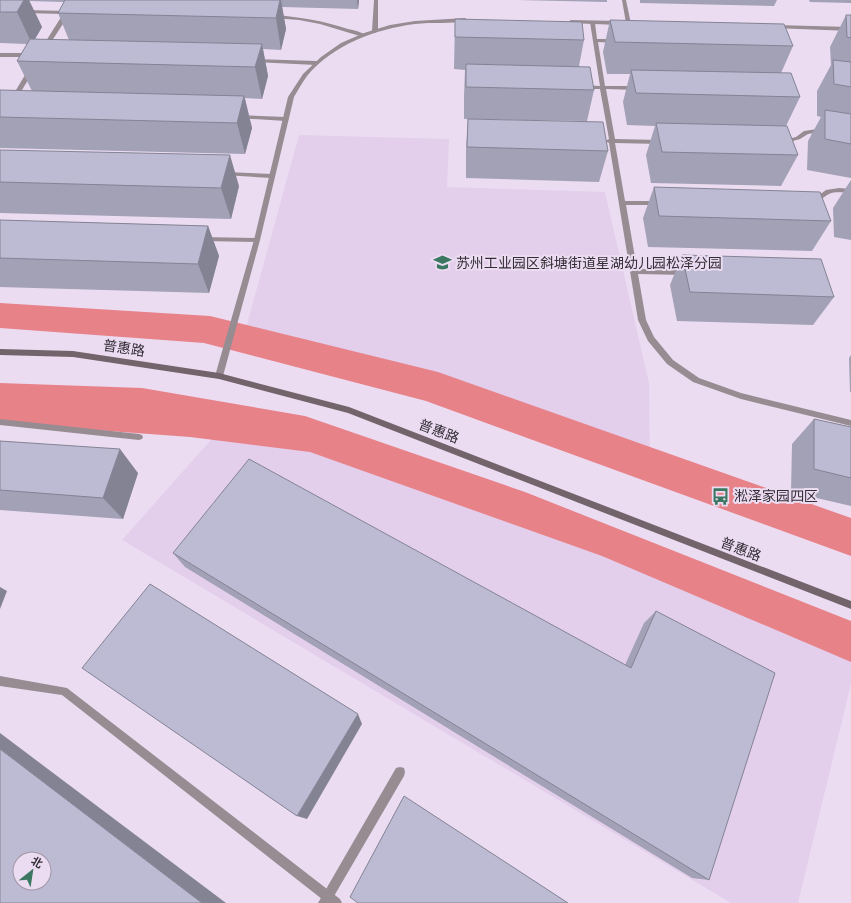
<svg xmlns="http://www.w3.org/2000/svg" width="851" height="903" font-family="Rubik,'Noto Sans SC',sans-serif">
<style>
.built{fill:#e3cfeb}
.forest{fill:#e88289}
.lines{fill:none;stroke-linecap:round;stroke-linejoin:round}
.service{fill:#978c92;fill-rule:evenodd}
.minor{fill:#978c92;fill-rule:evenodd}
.secondary{fill:#73646b;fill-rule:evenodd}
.wall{fill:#a2a1b5;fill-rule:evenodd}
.shaded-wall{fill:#848394}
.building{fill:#bcbbd3;stroke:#848394;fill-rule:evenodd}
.labels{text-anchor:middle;stroke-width:4;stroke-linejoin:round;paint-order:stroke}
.poi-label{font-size:14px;fill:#332d36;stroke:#ecdcf2;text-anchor:start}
.street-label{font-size:14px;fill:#332d36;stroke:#ecdcf2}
</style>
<rect width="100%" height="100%" fill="#ecdcf2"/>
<g class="built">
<polygon points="299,135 449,139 447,187 605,192 649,383 650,468 244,335"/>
<polygon points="225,424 371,460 851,644 851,684 798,903 731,903 122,540"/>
</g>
<g class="forest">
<polygon points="0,303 210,316 438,372 851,518 851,556 426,401 204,343 0,328"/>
<polygon points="0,383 142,388 305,416 525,492 851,621 851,662 602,556 310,452 190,437 0,423"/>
</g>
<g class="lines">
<g class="service">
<polygon points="374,0 378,0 378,31 375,33 372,31"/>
<polygon points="622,0 626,0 631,24 626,23"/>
<polygon points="25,10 67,11 70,13 46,50 41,49 63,14 23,13 23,11"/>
<path d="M 275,15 C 300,17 324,21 348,29 C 354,30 361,32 366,35 L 363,37 L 320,24 L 299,20 L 273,18 L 273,16 Z"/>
<polygon points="590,22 595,23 597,39 616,39 619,41 616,43 598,42 605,86 636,86 639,88 636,90 606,89 615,139 660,140 663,142 660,144 615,143 625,201 659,201 662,203 659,205 626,205 637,269 685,269 688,272 685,275 638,274 646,320 654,337 673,360 699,378 741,393 851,420 851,426 741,399 693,382 667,364 648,341 638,320 609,143 605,141 609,139 600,89 583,89 580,87 583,85 600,86"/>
<polygon points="0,53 30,53 33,55 30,57 0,57"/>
<polygon points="255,59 316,61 319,63 316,65 253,62 252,61"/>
<polygon points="31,68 34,70 16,100 11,101 10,100 28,70"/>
<polygon points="239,115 286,117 289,119 286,121 237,118 237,116"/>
<polygon points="824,128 826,129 826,131 808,134 800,139 782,144 779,142 780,141 796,137 804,131"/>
<polygon points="225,172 272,174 275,176 272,178 223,175 222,174"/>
<path d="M 839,188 L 851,189 L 851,193 C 844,193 836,191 829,194 C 823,197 818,203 812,203 L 811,201 L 826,190 Z"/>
<polygon points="201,237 257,238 260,240 257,242 203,241 200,239"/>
<polygon points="0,419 139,434 142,435 143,437 142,439 139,440 0,425"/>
<polygon points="0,676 67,688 340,899 342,903 327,903 62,695 0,686"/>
</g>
<g class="minor">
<path d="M 465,18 L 468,20 L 467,21 C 450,24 432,22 415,24 C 375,29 333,45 307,76 C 302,83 298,90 294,97 L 260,240 L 223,376 L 222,378 L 216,378 L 215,376 L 254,240 L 288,97 L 303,74 L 321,57 L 341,43 L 364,33 L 390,25 L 415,21 Z"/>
<polygon points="571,20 619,21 622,23 619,25 569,23 568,22"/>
<polygon points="775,25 851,27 851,31 773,28 772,27"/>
<polygon points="400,767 404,768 405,772 404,776 330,903 318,903 396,768"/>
</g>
<polygon class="secondary" points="0,349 73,351 219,373 349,407 851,601 851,609 348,413 219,379 73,357 0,355"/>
</g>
<g class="wall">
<path d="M 0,0 L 359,0 L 358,9 L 282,7 L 286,29 L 281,50 L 263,49 L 268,76 L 262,99 L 245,98 L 252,128 L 245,154 L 0,148 L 0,90 L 32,91 L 17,61 L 27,44 L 0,43 ZM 29,1 L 64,2 L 58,13 L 69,40 L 35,39 L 42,27 Z"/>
<polygon points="517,0 607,0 607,2"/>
<polygon points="640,0 777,0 774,6 640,3"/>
<polygon points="809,0 851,0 851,3 810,2"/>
<polygon points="846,15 851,15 851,178 807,170 808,141 821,117 817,116 817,91 831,65 830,47"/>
<polygon points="455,19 584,40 579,66 594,90 587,121 464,119 464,96 465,70 454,69"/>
<polygon points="610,20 793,46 781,73 800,97 786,126 798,155 781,186 651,183 646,155 655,126 627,125 623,102 630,74 607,74 603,52"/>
<polygon points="468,119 608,151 599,182 466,178 466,150"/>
<polygon points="0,150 239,186 231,219 0,213"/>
<polygon points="851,180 851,240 834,237 833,208"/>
<polygon points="654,187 831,221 812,251 648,247 643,218"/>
<polygon points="0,220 208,226 219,256 209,293 0,287"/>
<polygon points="682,255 834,297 813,325 677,321 670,285"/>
<polygon points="851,355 851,392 850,392 849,358"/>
<polygon points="814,419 851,427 851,506 791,492 792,444"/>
<polygon points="0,441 138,473 123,519 0,510"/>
<polygon points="173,553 625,665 644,623 656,611 709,880 692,878 185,567"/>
</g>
<g class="shaded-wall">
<polygon points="24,0 29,0 42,27 32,44 17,12"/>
<polygon points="280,0 281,0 286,29 281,50 276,18"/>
<polygon points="357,0 359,0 358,9"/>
<polygon points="262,44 268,76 262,99 255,67"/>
<polygon points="244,96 252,128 245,154 237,123"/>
<polygon points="230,155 239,186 231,219 221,188"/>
<polygon points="208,226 219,256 209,293 198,264"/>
<polygon points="120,449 138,473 123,519 103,498"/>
<polygon points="0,587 7,591 0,609"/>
<polygon points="358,714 362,724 307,819 297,816"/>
<polygon points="0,733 226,903 202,903 0,749"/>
</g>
<g class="building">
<polygon points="0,0 24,0 17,12 0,12"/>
<polygon points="65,0 280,0 276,18 58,13"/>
<polygon points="846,15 851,15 851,38 847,37"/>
<polygon points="455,19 582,22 584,40 455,37"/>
<polygon points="610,20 784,24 793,46 615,42"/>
<polygon points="30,39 262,44 255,67 17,61"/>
<polygon points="833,60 851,62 851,87 834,84"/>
<polygon points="466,64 590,67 594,90 466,87"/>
<polygon points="631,70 791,73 800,97 636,93"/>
<polygon points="0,90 244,96 237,123 0,117"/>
<polygon points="825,110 851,114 851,144 825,139"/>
<polygon points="468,119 603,122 608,151 467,147"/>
<polygon points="656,123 787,126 798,155 662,152"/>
<polygon points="0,150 230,155 221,188 0,182"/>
<polygon points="654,187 820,192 831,221 659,216"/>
<polygon points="0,220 208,226 198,264 0,258"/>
<polygon points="682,255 821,259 834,297 690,292"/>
<polygon points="814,419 851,427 851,478 814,469"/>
<polygon points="0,441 120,449 103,498 0,490"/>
<polygon points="249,459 631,668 656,611 775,673 709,880 173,553"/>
<polygon points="150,584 358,714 297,816 82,668"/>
<path d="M 0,749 L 202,903 L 0,903 ZM 20,859 L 44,859 L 44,883 L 20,883 Z"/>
<polygon points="404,796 568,903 358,903 350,897"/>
</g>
<defs>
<symbol id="school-bare" viewBox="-9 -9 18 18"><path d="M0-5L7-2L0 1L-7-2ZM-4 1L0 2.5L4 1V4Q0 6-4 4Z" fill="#3b7761" stroke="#ecdcf2" stroke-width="2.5" paint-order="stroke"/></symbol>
<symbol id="bus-bare" viewBox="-9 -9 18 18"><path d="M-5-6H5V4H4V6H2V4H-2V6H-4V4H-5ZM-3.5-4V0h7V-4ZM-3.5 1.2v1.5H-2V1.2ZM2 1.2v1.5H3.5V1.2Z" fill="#3b7761" stroke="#ecdcf2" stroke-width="2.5" paint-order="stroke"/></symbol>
</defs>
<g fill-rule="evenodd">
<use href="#school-bare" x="430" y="250" width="25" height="25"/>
<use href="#bus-bare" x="708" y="484" width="25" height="25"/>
</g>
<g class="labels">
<g class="poi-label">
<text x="456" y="268">苏州工业园区斜塘街道星湖幼儿园松泽分园</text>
<text x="734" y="501">淞泽家园四区</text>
</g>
<g class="street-label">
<text transform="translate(124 348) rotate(9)" y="5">普惠路</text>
<text transform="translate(439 431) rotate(21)" y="5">普惠路</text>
<text transform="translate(741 549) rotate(21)" y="5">普惠路</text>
</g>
</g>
<g transform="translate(32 871) rotate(30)"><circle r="19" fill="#ecdcf2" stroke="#a296a7"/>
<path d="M0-3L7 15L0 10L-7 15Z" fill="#3b7761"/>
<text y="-6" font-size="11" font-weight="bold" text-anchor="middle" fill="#332d36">北</text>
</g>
</svg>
